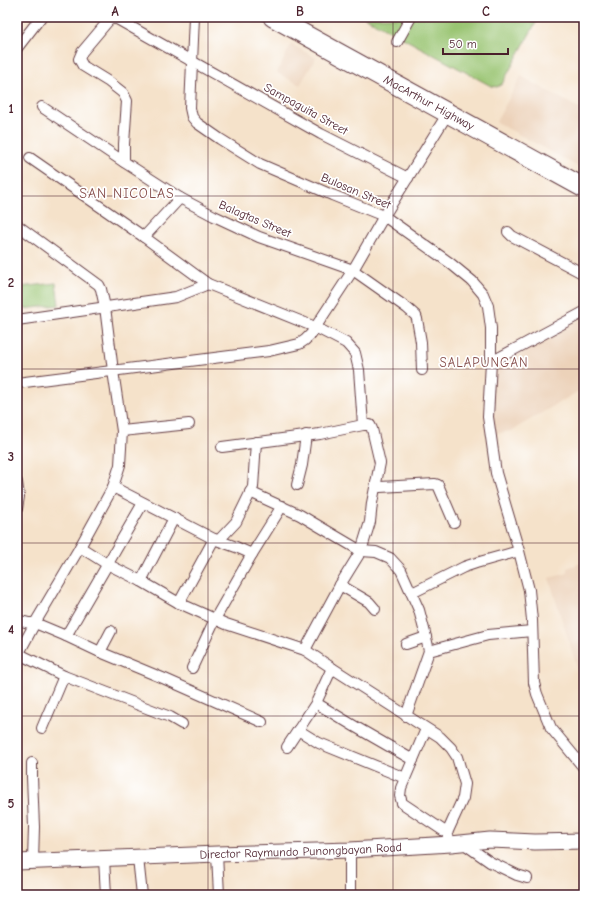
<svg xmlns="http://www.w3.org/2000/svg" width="601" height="912" font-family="'Comic Neue',sans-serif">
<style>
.built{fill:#ecd2b9}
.green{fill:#99c471;stroke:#72724e}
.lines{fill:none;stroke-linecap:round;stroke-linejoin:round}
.street-casing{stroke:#643c43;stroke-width:12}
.secondary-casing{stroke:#643c43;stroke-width:17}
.highway-casing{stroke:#643c43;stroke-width:21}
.street{stroke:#fff;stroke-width:10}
.secondary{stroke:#fff;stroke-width:15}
.highway{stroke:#fff;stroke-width:19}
.grid{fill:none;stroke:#4a1f2b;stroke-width:1;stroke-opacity:0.55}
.labels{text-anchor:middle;stroke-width:3.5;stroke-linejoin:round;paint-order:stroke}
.street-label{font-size:12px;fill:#4a1f2b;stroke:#fff}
.neighbourhood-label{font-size:13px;letter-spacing:1px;fill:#864e4b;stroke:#fff}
.quarter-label{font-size:14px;letter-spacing:1px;fill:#864e4b;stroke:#fff}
.neatline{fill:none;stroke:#4a1f2b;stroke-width:1.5}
.grid-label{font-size:13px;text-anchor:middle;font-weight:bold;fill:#4a1f2b}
</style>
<rect width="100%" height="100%" fill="#fff"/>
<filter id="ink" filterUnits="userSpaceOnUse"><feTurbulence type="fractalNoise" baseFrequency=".025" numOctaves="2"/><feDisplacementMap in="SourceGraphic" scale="8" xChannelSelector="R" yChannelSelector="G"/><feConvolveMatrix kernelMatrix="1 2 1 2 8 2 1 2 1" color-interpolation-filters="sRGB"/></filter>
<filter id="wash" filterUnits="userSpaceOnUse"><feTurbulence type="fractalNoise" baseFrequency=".012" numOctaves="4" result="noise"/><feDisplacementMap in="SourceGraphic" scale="16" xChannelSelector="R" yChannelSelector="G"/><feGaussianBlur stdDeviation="0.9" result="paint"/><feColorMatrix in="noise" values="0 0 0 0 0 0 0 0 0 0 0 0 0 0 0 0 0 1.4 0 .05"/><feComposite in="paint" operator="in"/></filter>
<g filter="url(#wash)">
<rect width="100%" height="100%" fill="#f5e2ca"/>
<g class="built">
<polygon points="291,44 316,58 300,85 277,73"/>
<polygon points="521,76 584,111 584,170 496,122"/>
<polygon points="584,317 584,388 511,431 494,434 492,369"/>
<polygon points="584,562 584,689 560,614 549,578 568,573 567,568"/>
</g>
<g class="green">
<polygon points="364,17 539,17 502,84 497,87 491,86"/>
<polygon points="56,283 59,305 23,309 20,287"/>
</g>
</g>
<g filter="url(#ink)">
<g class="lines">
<defs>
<g id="street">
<polyline points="194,17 190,108 192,117 197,123 220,139 260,164 332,195 384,216 450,263 472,281 483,294 488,306 491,328 491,362 488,417 491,437 496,473 519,551 529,590 532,620 534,683 537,694 551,728 584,768"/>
<polyline points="397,42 411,17"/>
<polyline points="17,48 41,17"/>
<polyline points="42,107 124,162 180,198 214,216 259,237 353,270 407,308 416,316 417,319 421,342 422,370"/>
<polyline points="30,158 144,237 208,284 315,327 346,343 355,353 359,370 363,425 320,434 222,447"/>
<polyline points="124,162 124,144 127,101 123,93 109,82 83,66 79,59 82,52 109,20 113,19 117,19 321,134 408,178"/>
<polyline points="17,225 99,285 101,289 105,307 113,371 122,431 120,465 113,487 80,547 35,623 66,636 100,652 111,631"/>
<polyline points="508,232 512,236 584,274"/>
<polyline points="144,237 180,198"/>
<polyline points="17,320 176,297 208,284"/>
<polyline points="491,362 584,312"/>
<polyline points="17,383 269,351 299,344 305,340 311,334 353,270 384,216 448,113"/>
<polyline points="122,431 189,424"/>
<polyline points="17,482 19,496 17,509"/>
<polyline points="297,485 302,465 306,435"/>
<polyline points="376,485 380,487 435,484 438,485 454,522"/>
<polyline points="113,487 214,539 236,547 252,554 215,619 192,668"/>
<polyline points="250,492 300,515 361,551 376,552 390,558 401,570 419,610 425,633 429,651 406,716"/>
<polyline points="219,540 236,522 253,487 256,442"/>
<polyline points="80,547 107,564 141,581 179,603 226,624 305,650 332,668 440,737 451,748 457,757 465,784 463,798 447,833 451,844"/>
<polyline points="252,554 282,506"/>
<polyline points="141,581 174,518"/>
<polyline points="340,585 369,602 375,609"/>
<polyline points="412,593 464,567 476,563 519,551"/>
<polyline points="179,603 214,539"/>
<polyline points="17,620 29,623 35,623 19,653"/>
<polyline points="66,636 143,503"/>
<polyline points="406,644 426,637"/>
<polyline points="305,650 340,585 361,551 370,522 372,503 380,463 372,429 370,425 363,425"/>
<polyline points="429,651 488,635 532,631"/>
<polyline points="100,652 165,679 262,722"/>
<polyline points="17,653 64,676 170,717 182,724"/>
<polyline points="316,703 354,726 413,760"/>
<polyline points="42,728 64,676"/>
<polyline points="426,729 401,788 400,796 402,803 447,833"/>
<polyline points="298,730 319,743 405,778"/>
<polyline points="287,747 316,703 332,668"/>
<polyline points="32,763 32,777 34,827 33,861"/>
<polyline points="463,843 490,862 517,875 527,878"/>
<polyline points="350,850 350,895"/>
<polyline points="217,854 219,895"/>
<polyline points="138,858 142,895"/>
<polyline points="104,859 106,895"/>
</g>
<g id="secondary">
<path id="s1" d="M 17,862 L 217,854 L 350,850 L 451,844 L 490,840 L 535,842 L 584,841"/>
</g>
<g id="highway">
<path id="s2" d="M 273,17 L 584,188"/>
</g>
</defs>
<use href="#street" class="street-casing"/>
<use href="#secondary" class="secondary-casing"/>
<use href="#highway" class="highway-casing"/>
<use href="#street" class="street"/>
<use href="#secondary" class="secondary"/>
<use href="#highway" class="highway"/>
</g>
</g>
<path class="grid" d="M 208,17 L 208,895M 393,17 L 393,895M 17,196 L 584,196M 17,369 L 584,369M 17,543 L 584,543M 17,716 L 584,716"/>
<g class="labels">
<g class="street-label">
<text dy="4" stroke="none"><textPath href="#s2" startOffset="178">MacArthur Highway</textPath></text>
<text transform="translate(306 109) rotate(29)" y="4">Sampaguita Street</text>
<text transform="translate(356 191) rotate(23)" y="4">Bulosan Street</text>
<text transform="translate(255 219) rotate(23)" y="4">Balagtas Street</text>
<text dy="4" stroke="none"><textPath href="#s1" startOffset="284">Director Raymundo Punongbayan Road</textPath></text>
</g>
<g class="neighbourhood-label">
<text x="484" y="367">SALAPUNGAN</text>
</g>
<g class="quarter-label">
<text x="127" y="198">SAN NICOLAS</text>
</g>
</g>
<rect width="601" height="912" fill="none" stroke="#fff" stroke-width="44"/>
<path d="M443 48v6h65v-6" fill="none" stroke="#4a1f2b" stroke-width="2"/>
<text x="449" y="48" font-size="12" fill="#4a1f2b" stroke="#ffffff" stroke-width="3" paint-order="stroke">50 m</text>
<rect x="22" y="22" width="557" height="868" class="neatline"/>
<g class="grid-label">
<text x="115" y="16">A</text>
<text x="300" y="16">B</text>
<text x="486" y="16">C</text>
<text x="11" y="113">1</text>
<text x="11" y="287">2</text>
<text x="11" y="461">3</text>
<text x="11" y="634">4</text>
<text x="11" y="808">5</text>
</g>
</svg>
